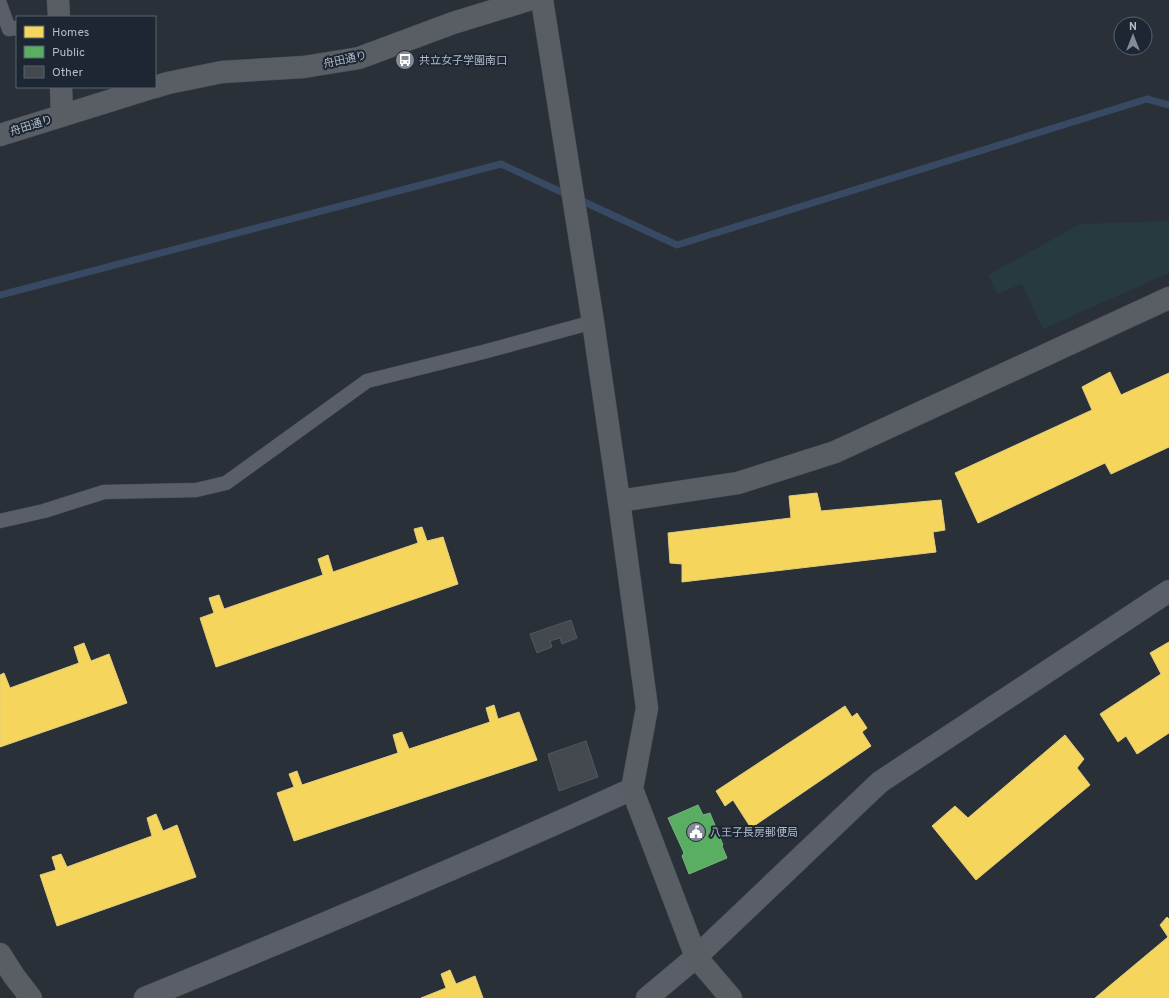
<svg xmlns="http://www.w3.org/2000/svg" width="1169" height="998" font-family="Overpass,'Noto Sans JP',sans-serif">
<style>
.green{fill:#273a3e}
.homes{fill:#f6d55c;stroke:#e2ce7d}
.public{fill:#5aae61;stroke:#75b280}
.lines{fill:none;stroke-linecap:round;stroke-linejoin:round}
.stream{stroke:#384963;stroke-width:7}
.building{fill:#444950;stroke:#52575f}
.lane-casing{stroke:#484c53;stroke-width:15}
.street-casing{stroke:#484c53;stroke-width:23}
.secondary-casing{stroke:#484c53;stroke-width:23}
.lane{stroke:#5a5e66;stroke-width:14}
.street{stroke:#5a5e66;stroke-width:22}
.secondary{stroke:#595d64;stroke-width:22}
.labels{text-anchor:middle;stroke-width:4;stroke-linejoin:round;paint-order:stroke}
.street-label{font-size:11px;fill:#b4bcc9;stroke:#1d2633}
.poi-label{font-size:11px;fill:#b4bcc9;stroke:#1d2633;text-anchor:start}
</style>
<rect width="100%" height="100%" fill="#2a3038"/>
<polygon class="green" points="1169,221 1169,273 1043,329 1022,284 997,294 988,275 1080,224"/>
<g class="homes">
<polygon points="1110,372 1121,395 1169,373 1169,447 1111,474 1105,463 978,523 955,473 1092,410 1082,387"/>
<polygon points="817,493 821,511 941,500 945,530 933,532 936,552 682,582 682,564 670,563 668,533 791,518 789,496"/>
<polygon points="422,527 427,541 443,537 458,584 216,667 200,618 214,613 209,598 219,595 224,609 323,575 318,559 328,555 333,572 418,543 414,529"/>
<polygon points="1169,642 1169,733 1137,754 1126,736 1118,742 1100,714 1161,674 1150,653"/>
<polygon points="84,643 91,661 109,654 127,703 0,747 0,675 4,673 10,688 79,663 74,647"/>
<polygon points="494,705 498,719 519,712 537,760 294,841 277,793 294,787 289,774 297,771 302,785 398,753 393,735 402,732 409,749 490,722 486,708"/>
<polygon points="845,706 852,717 857,713 867,728 862,732 871,746 751,828 733,800 725,806 716,791"/>
<polygon points="1065,735 1084,759 1077,768 1090,785 976,880 932,826 955,806 968,818"/>
<polygon points="156,814 163,831 177,825 196,877 57,926 40,875 56,870 52,857 61,854 67,867 152,836 147,818"/>
<polygon points="1167,917 1169,919 1169,998 1095,998 1168,937 1160,925"/>
<polygon points="450,970 456,984 475,976 483,998 421,998 446,988 441,974"/>
</g>
<polygon class="public" points="698,805 703,815 710,813 723,845 722,846 727,858 689,874 682,856 684,853 668,818"/>
<g class="lines">
<g class="stream">
<polyline points="578,199 677,245 1147,99 1169,105"/>
<polyline points="0,295 501,164 568,195"/>
</g>
</g>
<g class="building">
<polygon points="571,620 577,638 562,644 560,638 550,641 552,647 537,653 530,634"/>
<polygon points="586,741 598,777 559,791 548,754"/>
</g>
<g class="lines">
<defs>
<g id="lane">
<polyline points="0,4 9,29 17,28"/>
<polyline points="0,521 44,511 104,492 196,490 226,483 367,381 487,351 593,322"/>
</g>
<g id="street">
<path d="M 145,998 C 308,931 471,863 632,789"/>
<polyline points="647,998 696,957 880,782 1169,591"/>
</g>
<g id="secondary">
<polyline points="58,0 59,17"/>
<polyline points="542,0 593,322 619,501 647,708 632,789 696,957 731,998"/>
<polyline points="61,87 62,115"/>
<polyline points="155,87 168,83 222,72 304,67 359,58 453,23 528,0"/>
<polyline points="0,135 154,87"/>
<polyline points="619,501 738,483 835,452 1169,298"/>
<polyline points="0,954 14,976 31,998"/>
</g>
</defs>
<use href="#lane" class="lane-casing"/>
<use href="#street" class="street-casing"/>
<use href="#secondary" class="secondary-casing"/>
<use href="#lane" class="lane"/>
<use href="#street" class="street"/>
<use href="#secondary" class="secondary"/>
</g>
<defs>
<symbol id="bus-disc" viewBox="-11 -11 22 22"><circle r="9.5" fill="#848b96" stroke="#1d2633"/><path d="M-5-6H5V4H4V6H2V4H-2V6H-4V4H-5ZM-3.5-4V0h7V-4ZM-3.5 1.2v1.5H-2V1.2ZM2 1.2v1.5H3.5V1.2Z" fill="#fff"/></symbol>
<symbol id="civic-disc" viewBox="-11 -11 22 22"><circle r="9.5" fill="#848b96" stroke="#1d2633"/><path d="M-.6-6.5H3V-4.5H.6V-3L4-1V1h2V6H-6V1h2V-1L-.6-3ZM-1.2 2.5V6h2.4V2.5Z" fill="#fff"/></symbol>
</defs>
<g fill-rule="evenodd">
<use href="#bus-disc" x="394" y="49" width="22" height="22"/>
<use href="#civic-disc" x="685" y="821" width="22" height="22"/>
</g>
<g class="labels">
<g class="street-label">
<text transform="translate(345 59) rotate(-12)" y="4">舟田通り</text>
<text transform="translate(31 125) rotate(-17)" y="4">舟田通り</text>
</g>
<g class="poi-label">
<text x="419" y="64">共立女子学園南口</text>
<text x="710" y="836">八王子長房郵便局</text>
</g>
</g>
<rect x="16" y="16" width="140" height="72" fill="#1d2633" stroke="#59626f"/>
<rect x="24" y="26" width="20" height="12" fill="#f6d55c" stroke="#59626f"/>
<text x="52" y="36" font-size="12" fill="#b4bcc9">Homes</text>
<rect x="24" y="46" width="20" height="12" fill="#5aae61" stroke="#59626f"/>
<text x="52" y="56" font-size="12" fill="#b4bcc9">Public</text>
<rect x="24" y="66" width="20" height="12" fill="#444950" stroke="#59626f"/>
<text x="52" y="76" font-size="12" fill="#b4bcc9">Other</text>
<g transform="translate(1133 36)"><circle r="19" fill="#1d2633" stroke="#59626f"/>
<path d="M0-3L7 15L0 10L-7 15Z" fill="#848b96"/>
<text y="-6" font-size="11" font-weight="bold" text-anchor="middle" fill="#b4bcc9">N</text>
</g>
</svg>
